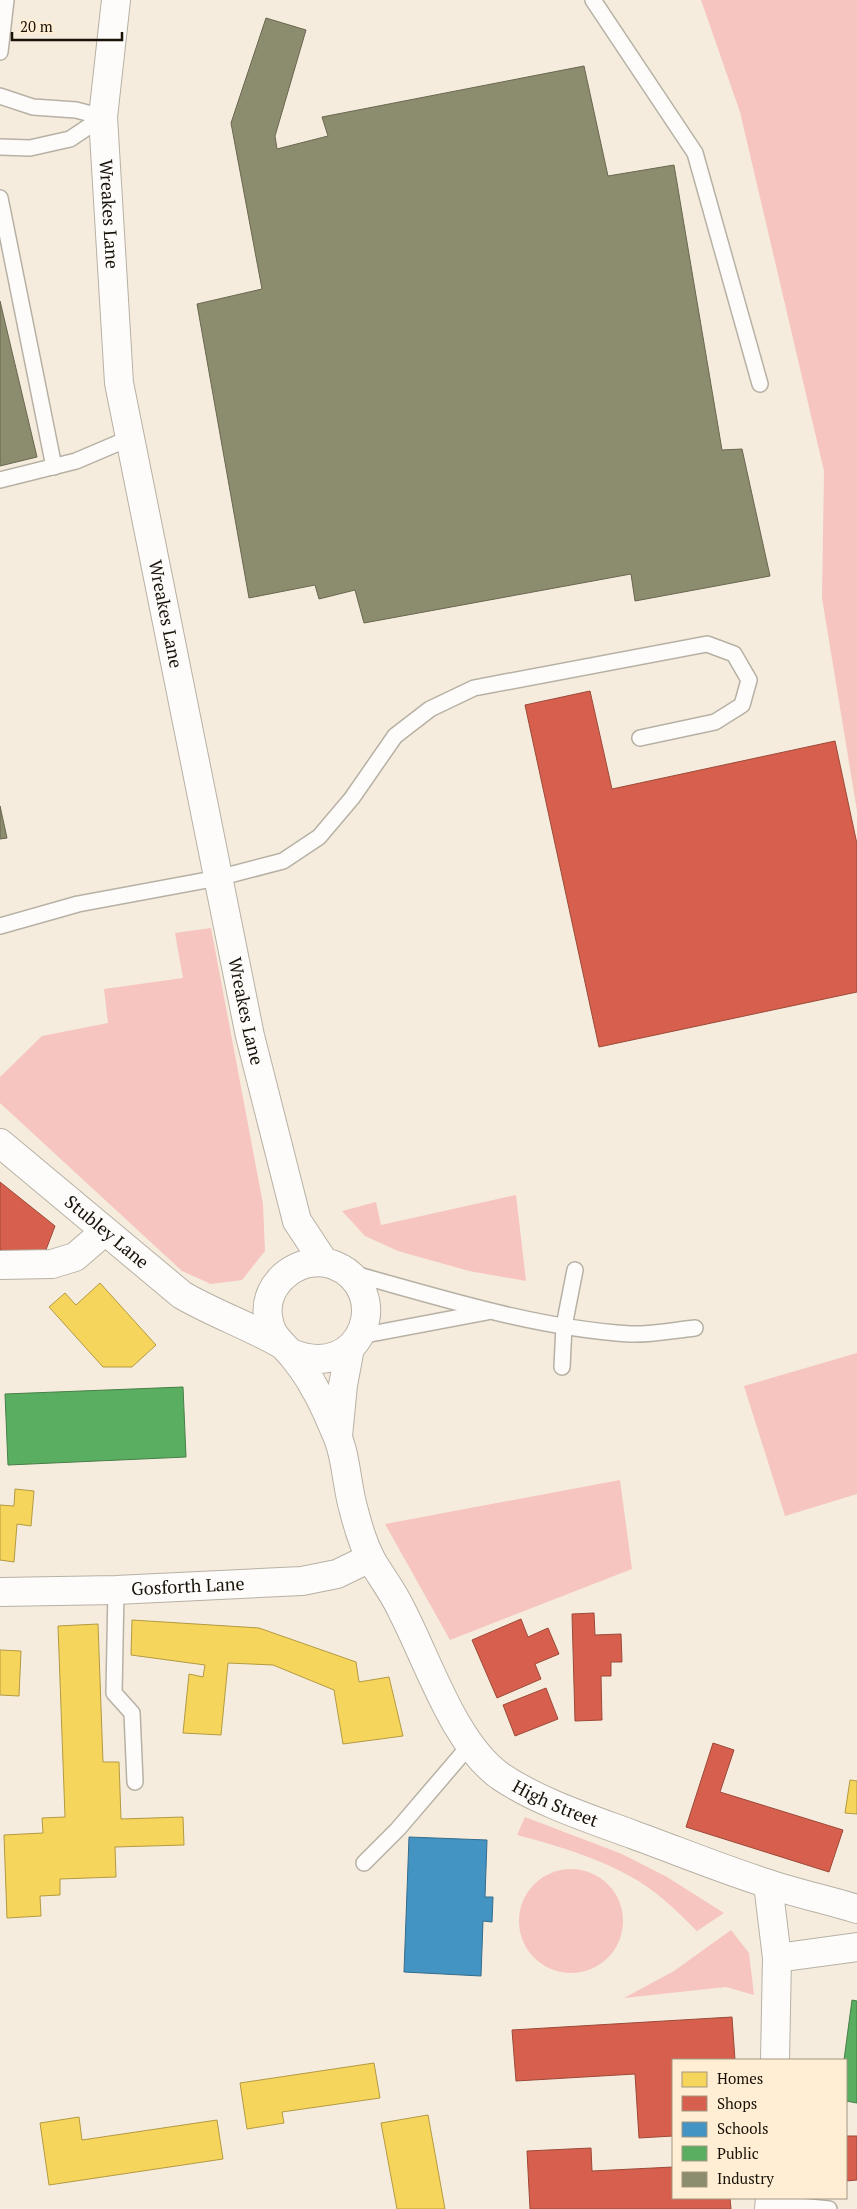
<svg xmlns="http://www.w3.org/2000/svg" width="857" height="2209" font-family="'PT Serif',serif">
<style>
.green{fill:#f6c5c0}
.homes{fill:#f6d55c;stroke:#b39a43}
.shops{fill:#d6604d;stroke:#9d4939}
.schools{fill:#4393c3;stroke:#366c8b}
.public{fill:#5aae61;stroke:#467f47}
.industry{fill:#8c8c6e;stroke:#696750}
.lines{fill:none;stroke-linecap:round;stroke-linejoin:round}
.service-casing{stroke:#b7b1a5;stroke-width:18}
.minor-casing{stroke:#b7b1a5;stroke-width:30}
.tertiary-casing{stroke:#b7b1a5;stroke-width:30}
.service{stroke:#fefcfa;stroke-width:15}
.minor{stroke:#fefcfa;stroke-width:28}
.tertiary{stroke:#fefcfa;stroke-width:28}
.labels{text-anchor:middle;stroke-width:5;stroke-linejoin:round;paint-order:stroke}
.street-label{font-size:18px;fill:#181209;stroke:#ffeed3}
</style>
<rect width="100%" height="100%" fill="#f5ecdd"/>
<g class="green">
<polygon points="701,0 857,0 857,811 822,598 824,471 740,112"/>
<polygon points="211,928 263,1204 265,1251 242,1280 211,1284 182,1271 0,1103 0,1077 42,1036 108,1023 104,989 183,978 175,933"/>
<polygon points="516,1195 526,1281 469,1271 398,1251 365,1236 342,1211 376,1202 381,1225"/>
<polygon points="857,1353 857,1494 785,1516 744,1386"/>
<polygon points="620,1480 632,1569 450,1640 385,1524"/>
<path d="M 525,1817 L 622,1854 L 667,1877 L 724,1913 L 697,1931 C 686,1920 675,1909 663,1899 C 624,1865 566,1848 517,1835 Z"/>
<circle cx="571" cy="1921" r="52"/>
<polygon points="731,1930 749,1953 754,1995 726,1987 624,1998 674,1971"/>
</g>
<g class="homes">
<polygon points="100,1283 156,1345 132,1367 103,1367 49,1307 65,1293 76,1305"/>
<polygon points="15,1489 34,1491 31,1526 17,1524 14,1562 0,1560 0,1505 14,1506"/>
<polygon points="132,1620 259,1628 356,1662 359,1682 389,1677 403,1736 343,1744 334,1690 273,1665 228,1663 221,1735 183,1733 189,1674 203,1677 205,1665 131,1655"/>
<polygon points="98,1624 103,1762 119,1762 121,1819 183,1817 184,1845 115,1847 116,1877 60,1879 60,1895 40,1896 41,1916 7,1918 4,1835 43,1833 42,1818 65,1817 58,1626"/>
<polygon points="0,1650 21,1651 19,1696 0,1695"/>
<polygon points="850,1780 857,1781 857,1814 845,1813"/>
<polygon points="374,2063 380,2098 282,2112 284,2123 247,2129 240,2083"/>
<polygon points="428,2115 445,2209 397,2209 381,2123"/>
<polygon points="79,2117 82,2140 217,2120 223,2159 49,2185 40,2123"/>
</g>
<g class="shops">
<polygon points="590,691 612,789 835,741 857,844 857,992 599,1047 525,705"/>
<polygon points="0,1182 55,1226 44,1255 4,1252 0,1249"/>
<polygon points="594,1613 595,1635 621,1634 622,1662 611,1662 611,1676 601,1676 602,1720 575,1721 572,1614"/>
<polygon points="521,1619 528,1637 548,1628 559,1654 535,1664 541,1679 497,1698 472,1640"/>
<polygon points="546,1688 558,1719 515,1736 503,1705"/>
<polygon points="713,1743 734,1750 720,1792 843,1830 829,1872 686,1827"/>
<polygon points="732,2017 735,2060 673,2060 673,2136 639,2138 635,2074 516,2081 512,2030"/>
<polygon points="846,2136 857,2136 857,2180 846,2181"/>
<polygon points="591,2148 592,2171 673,2167 673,2198 730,2198 731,2209 530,2209 527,2151"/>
</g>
<polygon class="schools" points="409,1837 487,1840 485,1897 493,1897 492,1922 483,1921 481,1976 404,1972"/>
<g class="public">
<polygon points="183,1387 186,1457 8,1465 5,1394"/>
<polygon points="852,2000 857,2001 857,2103 846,2101 844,2060"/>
</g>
<g class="industry">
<polygon points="266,18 306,30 275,136 277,149 328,136 322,117 584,66 608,176 674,165 722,450 742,449 770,576 635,601 631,574 364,623 355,590 319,599 315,585 249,598 197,304 262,289 231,123"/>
<polygon points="0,301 37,457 0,466"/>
<polygon points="0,806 7,838 0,839"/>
</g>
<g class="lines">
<defs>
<g id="service">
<polyline points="593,0 695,153 760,384"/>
<polyline points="0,52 6,0"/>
<polyline points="0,96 33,107 76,110 103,117"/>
<polyline points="0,147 30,148 70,139 103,117"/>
<polyline points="0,198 54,467"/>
<polyline points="0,480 76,461 130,438"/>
<polyline points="0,926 78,904 218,878 283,861 319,837 352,798 395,736 430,709 474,688 707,644 734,654 749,680 742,705 715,722 640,738"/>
<path d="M 351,1273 C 442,1298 535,1328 630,1334 C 651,1335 674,1330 695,1328"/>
<polyline points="360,1336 487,1312"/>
<polyline points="562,1367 564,1326 575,1270"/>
<polyline points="116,1590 114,1693 132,1713 135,1782"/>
<polyline points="364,1863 398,1829 469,1746"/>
<polyline points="769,2203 829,2209"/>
</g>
<g id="minor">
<polyline points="0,1265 52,1264 75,1257 104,1232"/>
<polyline points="768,1884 777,1958 775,2060"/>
<polyline points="777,1958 857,1947"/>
<polyline points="769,2209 770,2198"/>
</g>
<g id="tertiary">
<path id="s1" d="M 116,0 L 103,117 L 119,383 L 250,1036 L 297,1221 L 324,1262"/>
<path id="s2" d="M 0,1143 L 182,1295 C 213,1313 247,1325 279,1343"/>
<path id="s3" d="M 291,1353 C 364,1383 394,1289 334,1265 C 302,1253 263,1282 268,1316 C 270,1336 280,1341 292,1355 C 300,1365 309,1377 315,1389 C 323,1402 329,1417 335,1431 C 347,1456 346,1485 354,1511 C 358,1527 364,1546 372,1561 C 382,1578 394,1593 402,1611 C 428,1661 454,1743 500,1776 C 538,1802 591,1819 634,1835 C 678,1851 722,1869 766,1883 C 796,1893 827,1900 857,1909"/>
<polyline points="338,1436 343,1385 350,1348"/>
<path id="s4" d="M 0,1592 L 116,1590 L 302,1581 L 337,1574 L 370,1558"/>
</g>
</defs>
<use href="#service" class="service-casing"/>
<use href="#minor" class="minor-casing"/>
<use href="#tertiary" class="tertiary-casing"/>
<use href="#service" class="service"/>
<use href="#minor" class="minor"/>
<use href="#tertiary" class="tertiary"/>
</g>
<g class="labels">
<g class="street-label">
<text dy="6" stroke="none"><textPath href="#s1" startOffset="215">Wreakes Lane</textPath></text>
<text dy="6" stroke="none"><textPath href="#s1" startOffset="620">Wreakes Lane</textPath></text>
<text dy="6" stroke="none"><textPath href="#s1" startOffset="1025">Wreakes Lane</textPath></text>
<text dy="6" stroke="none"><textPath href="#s2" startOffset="139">Stubley Lane</textPath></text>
<text dy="6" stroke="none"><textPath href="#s4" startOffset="188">Gosforth Lane</textPath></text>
<text dy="6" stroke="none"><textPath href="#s3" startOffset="846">High Street</textPath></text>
</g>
</g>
<rect x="672" y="2059" width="175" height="140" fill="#ffeed3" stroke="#a39682"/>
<rect x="682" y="2072" width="25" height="15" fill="#f6d55c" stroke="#a39682"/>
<text x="717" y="2084" font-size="15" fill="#181209">Homes</text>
<rect x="682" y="2096" width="25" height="15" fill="#d6604d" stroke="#a39682"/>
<text x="717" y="2109" font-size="15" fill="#181209">Shops</text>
<rect x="682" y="2122" width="25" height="15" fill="#4393c3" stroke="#a39682"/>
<text x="717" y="2134" font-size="15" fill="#181209">Schools</text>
<rect x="682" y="2146" width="25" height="15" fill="#5aae61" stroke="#a39682"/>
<text x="717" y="2159" font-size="15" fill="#181209">Public</text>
<rect x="682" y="2172" width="25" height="15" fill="#8c8c6e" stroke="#a39682"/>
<text x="717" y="2184" font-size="15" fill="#181209">Industry</text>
<path d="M12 32v8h110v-8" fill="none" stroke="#181209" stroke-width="2.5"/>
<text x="20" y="32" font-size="15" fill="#181209" stroke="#ffeed3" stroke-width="4" paint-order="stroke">20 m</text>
</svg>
